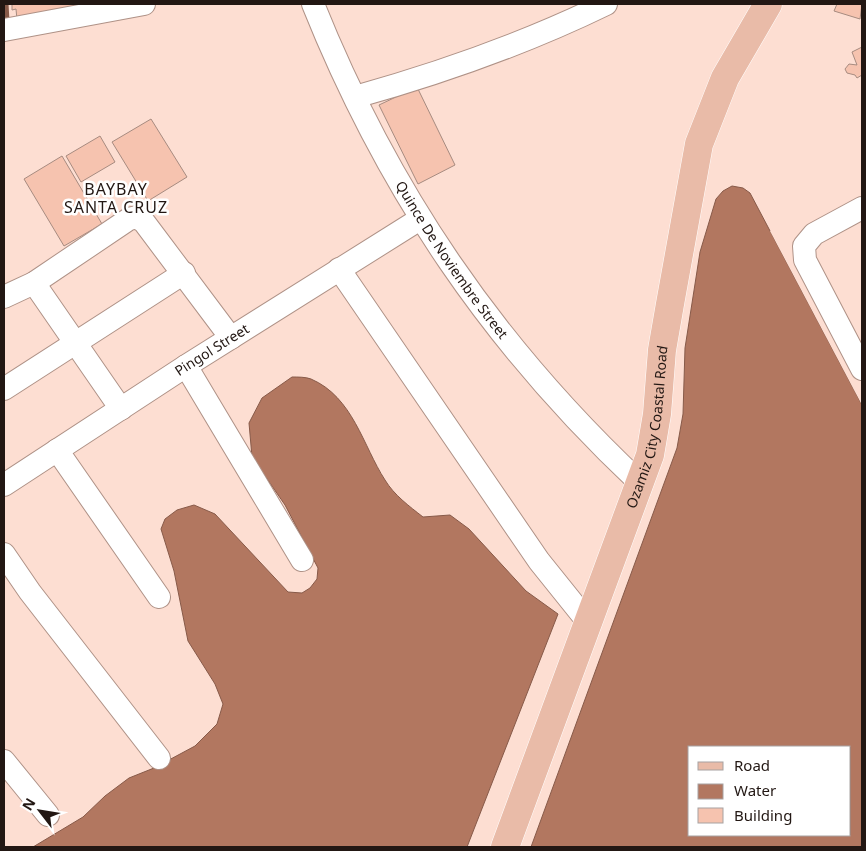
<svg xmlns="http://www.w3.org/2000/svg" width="866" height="851" font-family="'Noto Sans',sans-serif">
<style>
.water{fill:#b27760;stroke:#875a49;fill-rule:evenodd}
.pier{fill:#fdded2}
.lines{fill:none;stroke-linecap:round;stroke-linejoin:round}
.stream{stroke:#875a49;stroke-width:5}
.building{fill:#f6c3af;stroke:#a78b80}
.minor-casing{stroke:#af9287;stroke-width:24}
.major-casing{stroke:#fff;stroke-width:29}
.minor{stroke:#fff;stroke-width:22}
.major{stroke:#e9bba8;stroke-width:28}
.labels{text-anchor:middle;stroke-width:5;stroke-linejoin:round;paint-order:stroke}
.street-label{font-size:14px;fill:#221713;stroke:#fff}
.quarter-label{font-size:16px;letter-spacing:1px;fill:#221713;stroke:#fff}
</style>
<rect width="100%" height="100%" fill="#fdded2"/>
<g class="water">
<path d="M 732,186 L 743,188 L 750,193 L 862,405 L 862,847 L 531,847 L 677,448 L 683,414 L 685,348 L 700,252 L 716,199 L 723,191 ZM 690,747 L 850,747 L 850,835 L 690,835 Z"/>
<path d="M 292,377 C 298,377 306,377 311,379 C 353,397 363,446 385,480 C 394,495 409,506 423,517 L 450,515 L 469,529 L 526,591 L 558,614 L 467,847 L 33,847 L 83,817 L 105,796 L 129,778 L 154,768 L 195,746 L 217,724 L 223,704 L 215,684 L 188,641 L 174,571 L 161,529 L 165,519 L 177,510 L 194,505 L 215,514 L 288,592 L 302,593 L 310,588 L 317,579 L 318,568 L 285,505 L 252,457 L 249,423 L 262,398 Z"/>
</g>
<polygon class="pier" points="773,230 862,400 862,405 770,231"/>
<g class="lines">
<polyline class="stream" points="6,4 7,21"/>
</g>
<g class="building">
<polygon points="12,4 94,4 17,20 16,9 12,10"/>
<polygon points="837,4 862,4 860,19 834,11"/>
<polygon points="862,47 862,75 857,78 855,75 847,73 845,69 849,64 857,65 852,52"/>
<polygon points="417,87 455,165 418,184 379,105"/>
<polygon points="151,119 187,177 148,201 112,142"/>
<polygon points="100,136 115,162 81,182 66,156"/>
<polygon points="62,156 102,224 64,246 24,179"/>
</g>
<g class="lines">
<defs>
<g id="minor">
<path id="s1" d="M 313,4 C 388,191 493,345 640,483"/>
<polyline points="4,30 144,4"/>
<path d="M 355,97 C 441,73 526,43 606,4"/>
<polyline points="862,208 814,234 804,246 805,260 862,369"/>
<polyline points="339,269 539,561 588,622"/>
<polyline points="34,283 121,409"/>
<polyline points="4,297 34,283 129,219 137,217 144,222 231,338"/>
<polyline points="186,366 302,560"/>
<polyline points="4,389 184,273"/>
<polyline points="57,450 159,597"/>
<path id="s2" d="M 4,485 L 186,366 L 420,219"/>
<polyline points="4,554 30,592 159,758"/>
<polyline points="4,761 48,815"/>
</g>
<g id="major">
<path id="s3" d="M 505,847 L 650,455 L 657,414 L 662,350 L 670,304 L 699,144 L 725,78 L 768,4"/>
</g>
</defs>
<use href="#minor" class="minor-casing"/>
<use href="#major" class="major-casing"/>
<use href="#minor" class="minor"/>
<use href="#major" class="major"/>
</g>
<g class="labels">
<g class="street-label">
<text dy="5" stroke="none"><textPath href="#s1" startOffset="292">Quince De Noviembre Street</textPath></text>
<text dy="5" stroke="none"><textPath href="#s2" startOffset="248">Pingol Street</textPath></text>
<text dy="5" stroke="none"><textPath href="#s3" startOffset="445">Ozamiz City Coastal Road</textPath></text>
</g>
<g class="quarter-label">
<text x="116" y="195">BAYBAY<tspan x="116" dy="18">SANTA CRUZ</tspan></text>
</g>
</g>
<rect width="866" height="851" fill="none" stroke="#221713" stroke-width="10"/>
<rect x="688" y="746" width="162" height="90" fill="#ffffff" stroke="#a7a2a1"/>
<rect x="698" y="762" width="25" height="8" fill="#e9bba8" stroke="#a7a2a1"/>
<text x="734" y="771" font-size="15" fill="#221713">Road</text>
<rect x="698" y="784" width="25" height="15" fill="#b27760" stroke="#a7a2a1"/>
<text x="734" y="796" font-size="15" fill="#221713">Water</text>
<rect x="698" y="808" width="25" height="15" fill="#f6c3af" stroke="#a7a2a1"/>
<text x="734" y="821" font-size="15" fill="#221713">Building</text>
<g transform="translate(40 811) rotate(301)" stroke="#ffffff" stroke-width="4" paint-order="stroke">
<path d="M0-4L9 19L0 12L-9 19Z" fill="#221713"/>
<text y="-8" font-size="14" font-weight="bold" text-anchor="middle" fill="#221713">N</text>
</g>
</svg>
